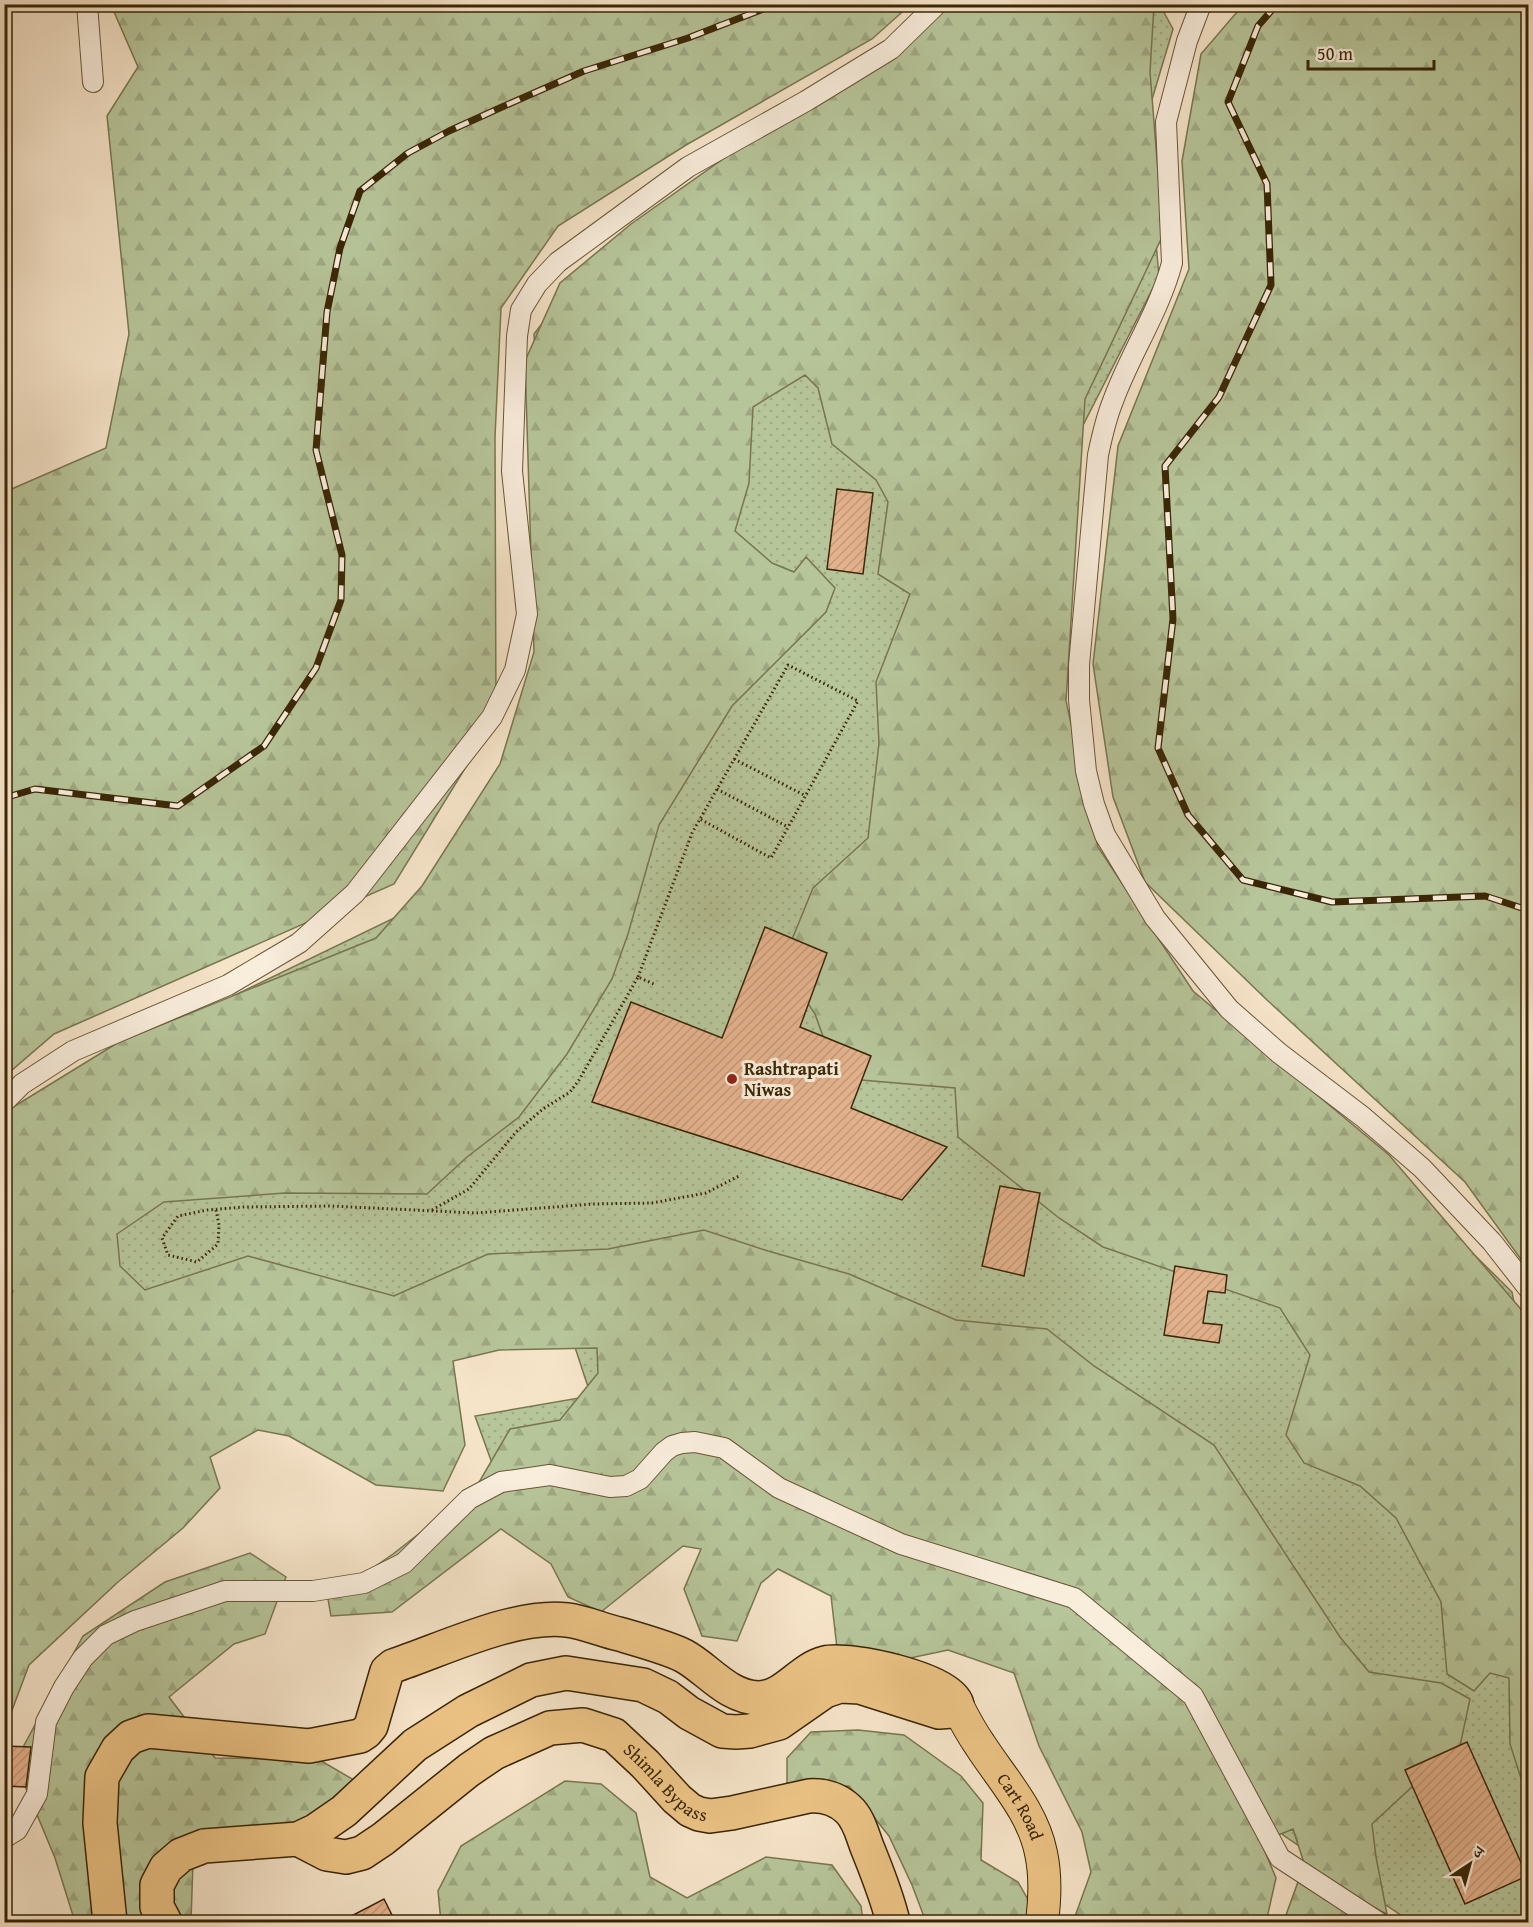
<svg xmlns="http://www.w3.org/2000/svg" width="1533" height="1927" font-family="'Gentium Book Plus','Noto Serif Devanagari',serif">
<style>
.green{fill:url(#green-dots);stroke:#787650;stroke-width:1.5}
.forest{fill:url(#forest-firs);stroke:#787650;stroke-width:1.5}
.building{fill:url(#building-hatch);stroke:#3a2606;stroke-width:1.5}
.lines{fill:none;stroke-linecap:round;stroke-linejoin:round}
.street-casing{stroke:#695637;stroke-width:22}
.primary-casing{stroke:#3a2606;stroke-width:34}
.highway-casing{stroke:#3a2606;stroke-width:36}
.path{stroke:#3a2606;stroke-width:3;stroke-dasharray:1.5 3;stroke-linecap:butt}
.street{stroke:#f9eddc;stroke-width:20}
.primary{stroke:#ebc284;stroke-width:32}
.highway{stroke:#ebc284;stroke-width:33}
.rail-casing{stroke:#3a2606;stroke-width:7}
.rail{stroke:#f9eddc;stroke-width:4.5;stroke-dasharray:14;stroke-linecap:butt}
.poi-dot{fill:#8f2418;stroke:#f9eddc;stroke-width:2}
.labels{text-anchor:middle;stroke-width:6;stroke-linejoin:round;paint-order:stroke}
.poi-label{font-size:18px;font-weight:bold;fill:#3a2606;stroke:#f9eddc;text-anchor:start}
.street-label{font-size:18px;fill:#3a2606;stroke:#f9eddc}
</style>
<defs>
<pattern id="green-dots" width="8" height="8" patternUnits="userSpaceOnUse" patternTransform="scale(1.5)"><rect width="8" height="8" fill="#b7c59a"/><path d="M2 2h.1M6 6h.1" fill="none" stroke="#9ea983" stroke-width="1.8" stroke-linecap="round"/></pattern>
<pattern id="forest-firs" width="22" height="20" patternUnits="userSpaceOnUse" patternTransform="scale(1.5)"><rect width="22" height="20" fill="#b7c59a"/><path d="M5 1l3.5 6h-7zM16 11l3.5 6h-7z" fill="#9ea983"/></pattern>
<pattern id="building-hatch" width="6" height="6" patternUnits="userSpaceOnUse" patternTransform="scale(1.5)"><rect width="6" height="6" fill="#e4b28d"/><path d="M-1 1l2-2M0 6l6-6M5 7l2-2" fill="none" stroke="#c49978"/></pattern>
</defs>
<rect width="100%" height="100%" fill="#f6e4c9"/>
<filter id="stains"><feTurbulence type="fractalNoise" baseFrequency=".00333" numOctaves="4"/><feColorMatrix values="0 0 0 0 .2 0 0 0 0 .09 0 0 0 0 .02 0 0 0 .5 -.17"/></filter>
<radialGradient id="worn" r=".72"><stop offset=".6" stop-color="#630" stop-opacity="0"/><stop offset="1" stop-color="#630" stop-opacity=".3"/></radialGradient>
<polygon class="green" points="961,5 1160,5 1173,29 1145,123 1159,276 1073,445 1056,723 1094,858 1169,988 1378,1160 1512,1292 1528,1376 1528,1922 1411,1922 1283,1835 1211,1697 493,1466 475,1416 591,1396 568,1326 132,1334 72,1074 419,906 535,725 548,606 534,334 576,279"/>
<g class="forest">
<polygon points="111,5 910,5 872,39 686,145 558,226 501,308 495,437 496,718 394,884 54,1034 5,1076 4,487 7,491 106,448 129,334 107,116 138,67"/>
<polygon points="941,5 1154,5 1150,72 1163,235 1085,399 1066,701 1098,847 1193,991 1389,1155 1525,1314 1528,1432 1528,1800 1510,1744 1509,1678 1490,1673 1474,1691 1447,1674 1441,1602 1396,1518 1360,1486 1304,1463 1286,1435 1310,1355 1280,1308 1103,1247 1059,1218 958,1137 955,1088 838,1078 815,1014 782,964 813,888 868,838 879,743 876,682 910,594 878,574 888,502 876,480 832,444 818,388 805,375 753,407 749,483 735,531 772,563 794,572 806,557 835,588 826,612 732,706 659,825 628,934 612,979 567,1054 519,1117 467,1157 427,1194 285,1193 164,1202 117,1234 120,1266 145,1290 248,1256 394,1296 488,1254 608,1249 704,1230 768,1251 849,1274 956,1320 1047,1329 1094,1366 1214,1445 1340,1637 1369,1672 1441,1683 1470,1699 1453,1779 1414,1785 1372,1824 1376,1857 1387,1914 1356,1899 1304,1863 1293,1829 1261,1842 1276,1878 1267,1918 1264,1922 1073,1922 1091,1872 1082,1832 1039,1746 1014,1673 948,1650 868,1667 837,1648 831,1596 778,1569 761,1583 737,1641 702,1636 684,1589 701,1549 683,1546 601,1612 568,1597 551,1564 501,1529 392,1612 331,1616 328,1599 393,1554 474,1491 510,1429 560,1420 598,1373 597,1348 499,1350 453,1361 465,1445 443,1491 376,1485 289,1436 258,1430 210,1457 220,1488 183,1528 118,1582 29,1665 5,1729 4,1317 13,1291 5,1282 5,1112 119,1042 376,938 422,886 500,764 534,652 525,361 560,283 631,224"/>
<polygon points="1243,5 1528,5 1528,1269 1465,1182 1267,1000 1145,882 1113,797 1093,664 1118,446 1189,269 1182,161 1201,54"/>
<polygon points="250,1553 286,1577 265,1634 234,1644 169,1697 215,1758 318,1759 359,1783 359,1813 272,1826 193,1861 191,1922 75,1922 55,1858 15,1762 83,1636 165,1582"/>
<polygon points="858,1730 904,1735 961,1776 983,1803 981,1860 1018,1882 1035,1912 1033,1922 926,1922 912,1885 889,1836 849,1786 787,1788 787,1758 811,1732"/>
<polygon points="565,1781 601,1784 636,1813 650,1877 687,1898 766,1857 832,1865 861,1906 863,1922 441,1922 438,1891 461,1846"/>
<polygon points="1298,1882 1361,1922 1299,1922 1286,1915"/>
</g>
<g class="building">
<polygon points="837,489 873,493 863,574 827,569"/>
<polygon points="765,927 827,953 800,1027 871,1056 851,1108 947,1147 902,1200 592,1102 631,1002 722,1038"/>
<polygon points="1000,1186 1040,1193 1024,1276 982,1266"/>
<polygon points="1175,1266 1227,1275 1225,1293 1208,1291 1203,1323 1222,1325 1219,1343 1164,1335"/>
<polygon points="1467,1742 1527,1876 1465,1904 1405,1770"/>
<polygon points="4,1746 31,1747 26,1787 4,1786"/>
<polygon points="384,1899 396,1923 338,1923"/>
</g>
<g class="lines">
<defs>
<g id="street">
<polyline points="87,4 93,82"/>
<path d="M 1201,4 L 1187,41 L 1166,122 L 1172,263 C 1159,312 1130,354 1113,401 C 1106,418 1102,436 1098,455 L 1079,665 L 1079,700 L 1086,771 L 1094,804 L 1105,835 L 1155,918 L 1229,1009 L 1279,1053 L 1363,1117 L 1422,1168 L 1492,1242 L 1528,1288"/>
<polyline points="4,1102 22,1084 73,1051 228,985 299,943 355,893 492,717 515,670 527,614 512,471 517,336 521,310 537,284 558,262 688,167 806,101 891,49 937,4"/>
<polyline points="4,1838 17,1830 37,1794 46,1722 64,1687 83,1658 106,1635 135,1621 225,1591 313,1591 364,1583 404,1563 469,1499 501,1482 550,1475 610,1487 626,1486 640,1479 664,1452 672,1446 682,1443 695,1442 724,1448 779,1488 901,1544 1074,1598 1193,1696 1280,1858 1378,1922"/>
</g>
<g id="primary">
<path id="s1" d="M 957,1705 C 964,1719 971,1732 980,1745 C 1002,1779 1033,1812 1041,1853 C 1046,1876 1045,1899 1042,1922"/>
</g>
<g id="highway">
<path id="s2" d="M 298,1839 L 327,1854 L 346,1857 L 362,1853 L 383,1839 L 469,1770 L 494,1753 L 550,1728 L 583,1725 L 614,1735 L 645,1764 L 677,1799 L 690,1810 L 699,1814 L 710,1816 L 732,1813 L 809,1796 C 824,1795 837,1799 848,1809 C 859,1819 862,1834 867,1847 C 877,1872 887,1896 893,1922"/>
<path d="M 110,1922 L 100,1823 L 102,1777 L 118,1749 L 131,1737 L 148,1731 L 309,1746 L 360,1736 L 366,1732 L 371,1726 L 387,1671 L 393,1666 C 444,1649 514,1614 567,1620 C 584,1622 602,1630 619,1634 C 636,1639 669,1648 684,1656 C 708,1669 727,1697 758,1698 C 785,1698 800,1669 825,1663 C 848,1657 952,1679 957,1705 L 952,1711 L 939,1712 L 860,1687 L 840,1686 L 825,1691 L 779,1723 L 750,1731 L 736,1732 L 722,1731 L 689,1713 L 668,1697 L 643,1685 L 566,1673 L 531,1680 L 468,1711 L 415,1745 L 344,1811 L 315,1831 L 298,1839 L 204,1846 L 181,1855 L 166,1868 L 157,1885 L 157,1907 L 165,1922"/>
</g>
</defs>
<use href="#street" class="street-casing"/>
<use href="#primary" class="primary-casing"/>
<use href="#highway" class="highway-casing"/>
<g class="path">
<polyline points="734,759 806,796"/>
<polyline points="717,789 788,827"/>
<polyline points="638,977 692,833 788,665 858,701 771,858 700,819"/>
<polyline points="216,1210 219,1225 218,1244 197,1262 168,1255 162,1238 178,1216 207,1210 243,1207 331,1206 476,1213 593,1204 652,1203 706,1193 739,1176"/>
<polyline points="432,1210 469,1189 516,1132 543,1109 570,1092 579,1080 638,977 656,985"/>
</g>
<use href="#street" class="street"/>
<use href="#primary" class="primary"/>
<use href="#highway" class="highway"/>
<defs>
<g id="rail">
<polyline points="1277,4 1258,26 1228,102 1267,184 1271,285 1219,397 1165,466 1173,619 1158,748 1188,815 1243,880 1332,902 1485,896 1528,910"/>
<polyline points="4,798 35,789 178,806 264,746 316,668 341,600 342,555 316,450 327,312 340,248 360,191 408,153 449,131 502,107 584,71 688,38 776,4"/>
</g>
</defs>
<use href="#rail" class="rail-casing"/>
<use href="#rail" class="rail"/>
</g>
<circle class="poi-dot" cx="732" cy="1079" r="6"/>
<g class="labels">
<g class="poi-label">
<text x="744" y="1075">Rashtrapati<tspan x="744" dy="21">Niwas</tspan></text>
</g>
<g class="street-label">
<text dy="6" stroke="none"><textPath href="#s2" startOffset="432">Shimla Bypass</textPath></text>
<text dy="6" stroke="none"><textPath href="#s1" startOffset="120">Cart Road</textPath></text>
</g>
</g>
<rect width="1533" height="1927" fill="none" stroke="#f6e4c9" stroke-width="24"/>
<rect x="6" y="6" width="1521" height="1915" fill="none" stroke="#3a2606" stroke-width="3"/>
<rect x="12" y="12" width="1509" height="1903" fill="none" stroke="#3a2606" stroke-width="1.5"/>
<g transform="translate(1470 1864) rotate(36)" stroke="#f9eddc" stroke-width="4.5" paint-order="stroke">
<path d="M0-4.5L10 22L0 15L-10 22Z" fill="#3a2606"/>
<text y="-9" font-size="16" font-weight="bold" text-anchor="middle" fill="#3a2606">उ</text>
</g>
<path d="M1308 60v9h126v-9" fill="none" stroke="#3a2606" stroke-width="3"/>
<text x="1317" y="60" font-size="18" fill="#3a2606" stroke="#f9eddc" stroke-width="4.5" paint-order="stroke">50 m</text>
<rect width="100%" height="100%" filter="url(#stains)"/>
<rect width="100%" height="100%" fill="url(#worn)"/>
</svg>
